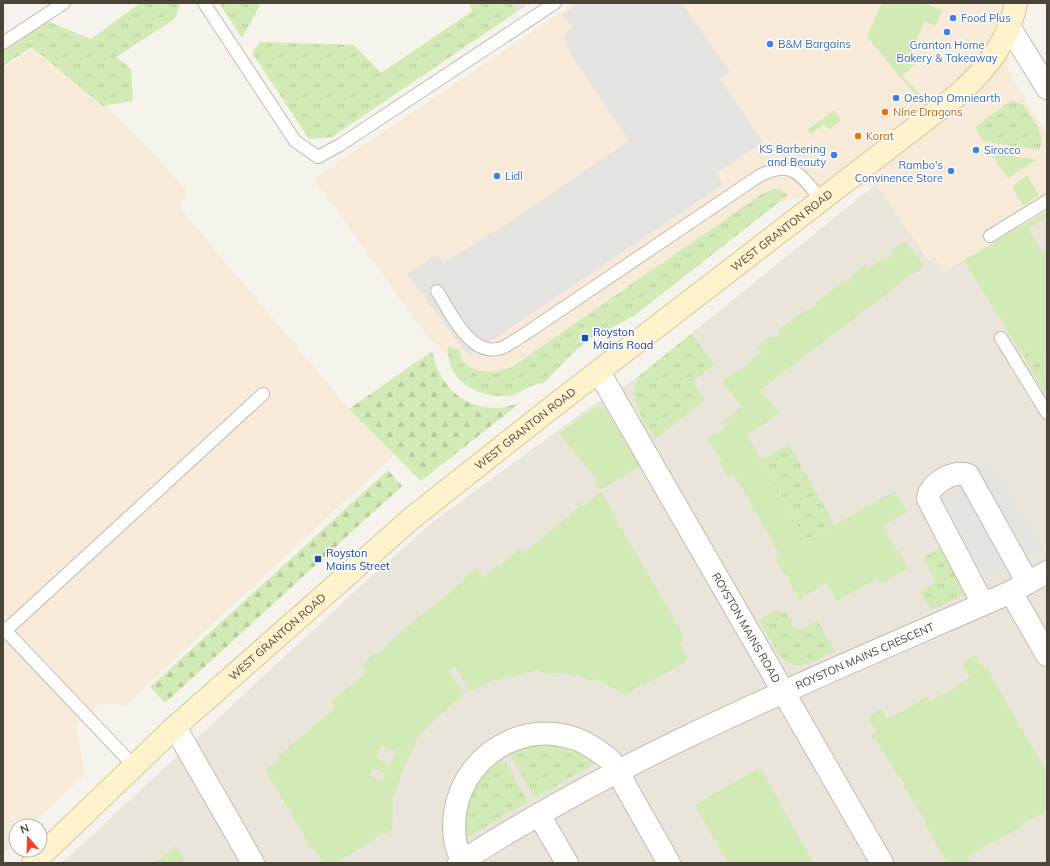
<svg xmlns="http://www.w3.org/2000/svg" width="1050" height="866" font-family="Mulish,sans-serif">
<style>
.residential{fill:#eae5da}
.commercial{fill:#f7ead8}
.industrial{fill:#e6e2dd}
.grass{fill:url(#grass-tufts)}
.forest{fill:url(#forest-firs)}
.garden{fill:#d2eab5;fill-rule:evenodd}
.parking{fill:#e5e3e0}
.lines{fill:none;stroke-linecap:round;stroke-linejoin:round}
.lane-casing{stroke:#c2bbae;stroke-width:14}
.street-casing{stroke:#c2bbae;stroke-width:24}
.secondary-casing{stroke:#d6c79b;stroke-width:24}
.lane{stroke:#fff;stroke-width:12}
.street{stroke:#fff;stroke-width:22}
.secondary{stroke:#fff3cd;stroke-width:22}
.shop-dot{fill:#3f7fe0;stroke:#fff;stroke-width:1.5}
.food-dot{fill:#e8710a;stroke:#fff;stroke-width:1.5}
.transit-dot{fill:#1a4fb4;stroke:#fff;stroke-width:1.5}
.labels{text-anchor:middle;stroke-width:3;stroke-linejoin:round;paint-order:stroke}
.shop-label{font-size:11px;fill:#366cbe;stroke:#fff;text-anchor:start}
.food-label{font-size:11px;fill:#c56008;stroke:#fff;text-anchor:start}
.street-label{font-size:11px;fill:#4b4439;stroke:#fff}
.transit-label{font-size:11px;fill:#164399;stroke:#fff;text-anchor:start}
</style>
<defs>
<pattern id="grass-tufts" width="24" height="20" patternUnits="userSpaceOnUse"><rect width="24" height="20" fill="#d2eab5"/><path d="M3 7l-1-3M5 7V3M7 7l1-3M15 17l-1-3M17 17v-4M19 17l1-3" fill="none" stroke="#b6ca9c"/></pattern>
<pattern id="forest-firs" width="22" height="20" patternUnits="userSpaceOnUse"><rect width="22" height="20" fill="#d2eab5"/><path d="M5 1l3.5 6h-7zM16 11l3.5 6h-7z" fill="#b6ca9c"/></pattern>
</defs>
<rect width="100%" height="100%" fill="#f6f3ec"/>
<polygon class="residential" points="876,184 929,260 935,256 944,271 1047,211 1047,863 62,863 353,593 430,524 587,409 639,376"/>
<g class="commercial">
<polygon points="574,3 1013,3 1008,70 1047,135 1047,211 944,272 935,256 929,261 876,185 761,205 519,376 478,378 429,339 314,179"/>
<polygon points="44,40 188,191 179,207 349,409 394,455 126,705 100,703 88,718 76,726 85,774 31,826 16,826 16,841 3,853 3,69"/>
</g>
<polygon class="industrial" points="512,3 529,3 518,11"/>
<g class="grass">
<polygon points="140,3 180,3 175,19 116,57 131,69 133,101 103,106 32,47 3,66 3,50 47,21 91,39"/>
<polygon points="219,3 261,3 242,38"/>
<polygon points="470,3 512,3 518,11 332,137 309,139 252,53 260,42 354,45 381,73 472,11"/>
<path d="M 1013,101 L 1024,105 C 1031,117 1048,137 1039,150 L 983,141 L 975,127 L 1006,104 Z"/>
<path d="M 774,189 L 781,190 L 788,195 L 634,316 L 590,339 L 577,349 L 544,383 C 531,383 522,394 509,396 C 491,398 464,390 454,373 C 449,365 448,355 448,346 L 459,350 C 461,355 462,361 466,364 C 478,375 498,372 512,367 L 762,194 Z"/>
<path d="M 691,334 L 714,364 L 694,380 L 693,384 L 705,400 L 655,439 C 645,420 625,398 639,376 Z"/>
<polygon points="1047,341 1047,396 1023,356"/>
<polygon points="789,444 834,524 806,540 761,460"/>
<polygon points="945,545 966,591 961,596 931,610 920,592 934,584 935,579 923,558"/>
<path d="M 776,610 L 779,613 L 785,611 L 795,629 L 802,629 L 817,620 L 835,651 C 817,659 798,674 781,658 L 759,620 Z"/>
<polygon points="558,742 599,761 535,798 508,751 531,743"/>
<polygon points="501,755 528,802 463,839 462,815 479,774"/>
</g>
<g class="forest">
<path d="M 432,351 C 438,383 461,408 496,408 C 504,408 513,405 520,403 L 421,481 L 349,409 Z"/>
<polygon points="388,470 402,486 165,703 150,687"/>
</g>
<g class="garden">
<polygon points="882,3 925,3 942,11 935,26 924,21 912,52 923,57 902,76 920,94 917,97 867,37"/>
<polygon points="834,110 841,120 829,130 824,124 811,134 807,130"/>
<polygon points="991,153 1037,160 1007,178"/>
<polygon points="1027,175 1039,195 1023,206 1012,187"/>
<polygon points="1047,211 1047,217 1028,229 1042,252 1047,249 1047,341 1023,356 964,260"/>
<polygon points="905,241 924,265 760,390 779,413 747,435 806,540 895,491 907,512 883,526 896,551 898,550 907,566 911,567 881,584 877,578 837,601 827,583 802,597 803,600 800,601 789,582 790,580 786,573 784,574 775,557 780,554 771,540 772,538 768,531 767,532 749,501 750,500 734,476 729,478 720,463 722,461 707,439 726,427 722,422 742,407 724,384 721,382 739,369 741,370 748,365 747,363 761,352 757,347 771,336 773,338 780,333 778,330 807,309 809,311 817,305 815,303 844,281 846,283 853,277 852,275 866,264 869,268 883,258 885,259 893,254 891,251"/>
<polygon points="595,407 601,407 606,410 640,466 602,489 597,488 595,485 598,481 559,433"/>
<path d="M 600,492 L 603,493 L 614,516 L 684,636 L 680,644 L 688,658 L 685,660 L 685,662 L 643,686 L 642,684 L 635,688 L 635,690 L 626,695 L 597,679 L 596,681 L 568,674 L 538,672 L 538,670 L 495,680 L 470,691 L 455,667 L 449,671 L 464,695 L 438,716 L 416,739 L 417,741 L 404,766 L 395,795 L 393,795 L 392,830 L 384,835 L 383,833 L 375,837 L 376,839 L 335,863 L 323,863 L 314,849 L 308,847 L 305,842 L 307,840 L 265,770 L 280,758 L 277,754 L 279,752 L 281,754 L 335,708 L 331,702 L 367,672 L 362,665 L 376,653 L 377,655 L 396,636 L 464,581 L 463,579 L 476,568 L 484,577 L 497,566 L 499,567 L 519,548 L 524,553 L 579,507 L 577,504 L 580,502 L 584,506 ZM 381,746 L 396,752 L 390,764 L 376,758 ZM 372,768 L 385,773 L 382,781 L 370,776 Z"/>
<polygon points="976,655 984,669 989,666 990,669 988,671 1047,773 1047,812 1022,824 1023,826 992,843 991,842 968,857 971,863 947,863 925,824 927,823 903,786 905,785 900,777 899,778 875,738 873,738 871,735 877,732 868,717 881,709 887,719 904,711 927,696 930,701 947,691 948,692 970,677 962,663"/>
<polygon points="757,769 762,771 813,863 728,863 695,805"/>
<polygon points="176,846 186,863 155,863"/>
</g>
<g class="parking">
<polygon points="580,3 682,3 730,72 720,79 763,142 716,173 723,184 469,356 407,274 437,254 443,263 502,227 629,141 572,56 563,38 566,33 573,28 562,15"/>
<polygon points="989,461 1043,550 1030,557 977,469"/>
<polygon points="966,484 1011,565 986,579 941,498"/>
</g>
<g class="lines">
<defs>
<g id="lane">
<polyline points="204,3 295,141 318,157 340,145 555,3"/>
<polyline points="3,43 64,3"/>
<polyline points="990,236 1047,201"/>
<path d="M 437,291 C 450,311 469,355 498,349 C 505,348 515,340 522,336 L 759,176 C 794,158 800,176 822,200"/>
<polyline points="1001,338 1047,413"/>
<polyline points="3,628 133,765"/>
<polyline points="5,631 263,394"/>
</g>
<g id="street">
<polyline points="1010,28 1047,88"/>
<path id="s1" d="M 599,372 L 882,863"/>
<polyline points="1011,592 1047,655"/>
<path d="M 983,604 L 928,499 C 928,484 955,469 968,475 L 1028,583"/>
<polyline points="175,727 253,863"/>
<polyline points="539,815 567,863"/>
<path id="s2" d="M 459,863 C 632,751 823,675 1011,592 L 1047,572"/>
<path d="M 464,863 C 454,847 453,832 455,813 C 465,746 542,710 598,751 C 602,754 607,757 610,760 C 617,768 622,780 627,789 C 641,814 655,838 669,863"/>
</g>
<g id="secondary">
<path id="s3" d="M 33,863 L 175,727 L 412,518 L 551,408 L 959,94 C 988,67 1008,42 1016,3"/>
</g>
</defs>
<use href="#lane" class="lane-casing"/>
<use href="#street" class="street-casing"/>
<use href="#secondary" class="secondary-casing"/>
<use href="#lane" class="lane"/>
<use href="#street" class="street"/>
<use href="#secondary" class="secondary"/>
</g>
<g class="shop-dot">
<circle cx="953" cy="18" r="4"/>
<circle cx="947" cy="32" r="4"/>
<circle cx="770" cy="44" r="4"/>
<circle cx="896" cy="98" r="4"/>
<circle cx="976" cy="150" r="4"/>
<circle cx="834" cy="155" r="4"/>
<circle cx="951" cy="171" r="4"/>
<circle cx="497" cy="176" r="4"/>
</g>
<g class="food-dot">
<circle cx="885" cy="112" r="4"/>
<circle cx="858" cy="136" r="4"/>
</g>
<g class="transit-dot">
<rect x="581" y="334" width="8" height="8" rx="2"/>
<rect x="314" y="555" width="8" height="8" rx="2"/>
</g>
<g class="labels">
<g class="shop-label">
<text x="961" y="22">Food Plus</text>
<text x="778" y="48">B&amp;M Bargains</text>
<text x="947" y="49" text-anchor="middle">Granton Home<tspan x="947" dy="13">Bakery &amp; Takeaway</tspan></text>
<text x="904" y="102">Oeshop Omniearth</text>
<text x="826" y="153" text-anchor="end">KS Barbering<tspan x="826" dy="13">and Beauty</tspan></text>
<text x="984" y="154">Sirocco</text>
<text x="943" y="169" text-anchor="end">Rambo's<tspan x="943" dy="13">Convinence Store</tspan></text>
<text x="505" y="180">Lidl</text>
</g>
<g class="food-label">
<text x="893" y="116">Nine Dragons</text>
<text x="866" y="140">Korat</text>
</g>
<g class="street-label">
<text dy="4" stroke="none"><textPath href="#s3" startOffset="981">WEST GRANTON ROAD</textPath></text>
<text dy="4" stroke="none"><textPath href="#s3" startOffset="657">WEST GRANTON ROAD</textPath></text>
<text dy="4" stroke="none"><textPath href="#s1" startOffset="295">ROYSTON MAINS ROAD</textPath></text>
<text dy="4" stroke="none"><textPath href="#s3" startOffset="333">WEST GRANTON ROAD</textPath></text>
<text dy="4" stroke="none"><textPath href="#s2" startOffset="456">ROYSTON MAINS CRESCENT</textPath></text>
</g>
<g class="transit-label">
<text x="593" y="336">Royston<tspan x="593" dy="13">Mains Road</tspan></text>
<text x="326" y="557">Royston<tspan x="326" dy="13">Mains Street</tspan></text>
</g>
</g>
<rect width="1050" height="866" fill="none" stroke="#4b4439" stroke-width="8"/>
<g transform="translate(28 838) rotate(340)"><circle r="19" fill="#ffffff" stroke="#b7b4b0"/>
<path d="M0-3L7 15L0 10L-7 15Z" fill="#fc3f1d"/>
<text y="-6" font-size="11" font-weight="bold" text-anchor="middle" fill="#4b4439">N</text>
</g>
</svg>
